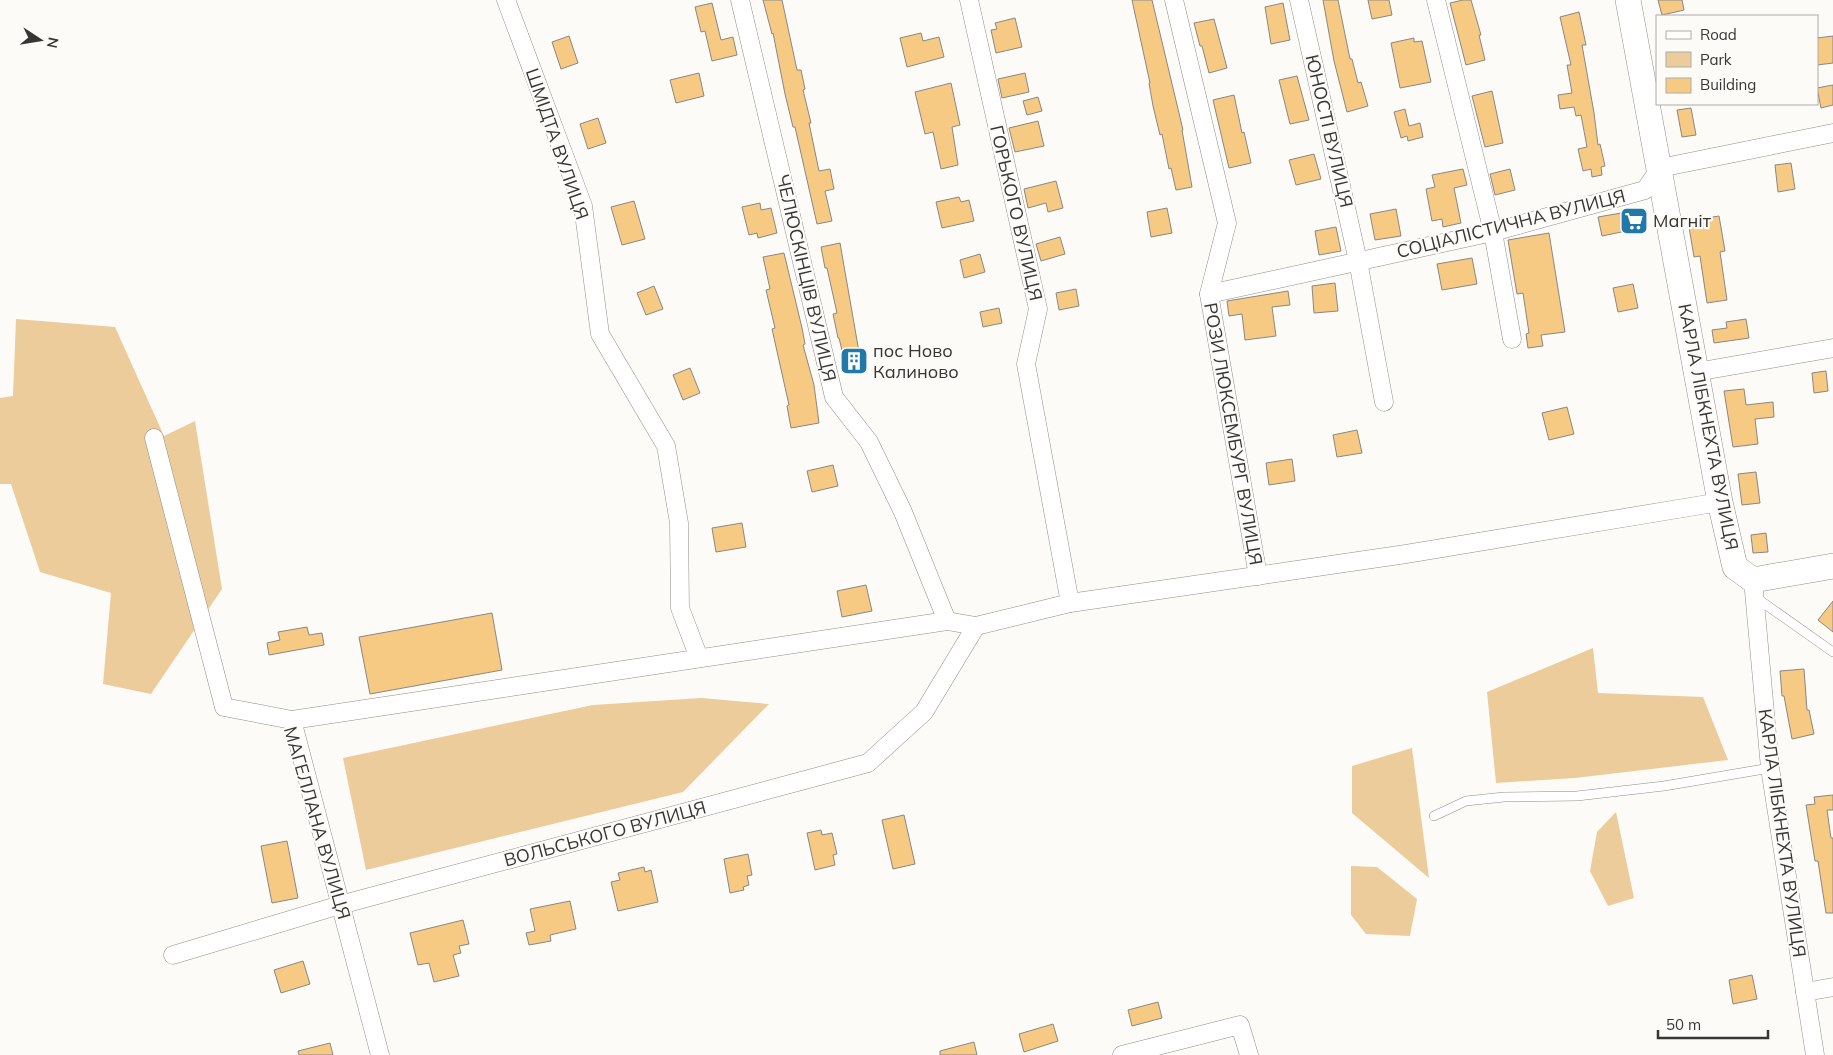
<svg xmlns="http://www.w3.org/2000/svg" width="1833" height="1055" font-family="Mulish,sans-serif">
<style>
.green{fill:#eccc9a}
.building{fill:#f7ca84;stroke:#898784}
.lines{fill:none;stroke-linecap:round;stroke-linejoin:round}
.lane-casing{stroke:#908e8b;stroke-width:10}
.street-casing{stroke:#908e8b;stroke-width:19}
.secondary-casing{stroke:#908e8b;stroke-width:26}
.lane{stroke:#fff;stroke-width:9}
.street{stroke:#fff;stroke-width:18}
.secondary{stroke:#fff;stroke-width:25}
.labels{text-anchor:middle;stroke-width:4.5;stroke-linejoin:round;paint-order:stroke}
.street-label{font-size:18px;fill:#373635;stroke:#fdfbf8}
.poi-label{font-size:18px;fill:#373635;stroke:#fdfbf8;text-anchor:start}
</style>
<rect width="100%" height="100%" fill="#fdfbf8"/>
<g class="green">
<polygon points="16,319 115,327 164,436 195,421 222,589 151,694 103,684 111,593 40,572 11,484 0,484 0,398 13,396"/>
<polygon points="1593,648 1598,693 1703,697 1728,760 1575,778 1496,783 1487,692"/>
<polygon points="701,698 769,704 683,792 366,870 343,758 593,705"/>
<polygon points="1412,748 1429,878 1352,813 1352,766"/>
<polygon points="1616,812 1634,898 1608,906 1590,871 1597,832"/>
<polygon points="1351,866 1377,867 1417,899 1410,936 1366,934 1351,915"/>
</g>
<g class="building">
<polygon points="763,0 782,0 797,70 801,70 805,89 803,90 811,123 809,123 819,171 830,169 834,189 825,191 832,221 817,224 795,127 793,127 785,94 773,33 772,34"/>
<polygon points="1132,0 1152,0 1183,130 1182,130 1192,187 1176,190 1171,168 1169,169 1162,134 1160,135 1153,106 1149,83 1150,83"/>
<polygon points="1323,0 1338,0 1350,59 1352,59 1358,83 1361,82 1368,106 1347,112 1334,61"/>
<polygon points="1368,0 1389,0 1392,15 1372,19"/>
<polygon points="1463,0 1471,0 1481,35 1479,35 1485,60 1466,65 1450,3"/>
<polygon points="1658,0 1682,0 1684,10 1662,15"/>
<polygon points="712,3 721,40 733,37 737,55 712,61 705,31 701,32 695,7"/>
<polygon points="1283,3 1290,40 1271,44 1265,7"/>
<polygon points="1579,12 1586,45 1582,45 1594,113 1598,145 1600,144 1605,166 1601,167 1602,175 1592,177 1591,169 1583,171 1578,149 1587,147 1581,115 1576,116 1574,107 1560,109 1558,95 1572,93 1567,65 1571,65 1560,17"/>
<polygon points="1015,18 1022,47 996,53 991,30 997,29 995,23"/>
<polygon points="1214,19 1227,68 1209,73 1202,46 1200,46 1194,23"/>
<polygon points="921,33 923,41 939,37 944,57 907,67 900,38"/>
<polygon points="569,36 578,63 561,69 552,42"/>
<polygon points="1833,36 1833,63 1817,65 1817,38"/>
<polygon points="1414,38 1414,42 1422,41 1431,82 1400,88 1391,43"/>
<polygon points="699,73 704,96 676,103 670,80"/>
<polygon points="1025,73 1029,92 1002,98 998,79"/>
<polygon points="1297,76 1309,120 1290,124 1279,80"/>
<polygon points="951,83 960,125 952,127 958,165 941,169 933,132 925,134 915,92"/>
<polygon points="1833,85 1833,105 1821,108 1817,88"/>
<polygon points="1492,91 1503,143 1485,147 1472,96"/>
<polygon points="1234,95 1242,133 1244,132 1251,163 1229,168 1213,100"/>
<polygon points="1038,97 1042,111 1027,115 1023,101"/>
<polygon points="1691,108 1696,135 1682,137 1677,110"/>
<polygon points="1405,109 1409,126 1420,123 1423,137 1408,141 1407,136 1401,138 1394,112"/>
<polygon points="598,118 606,143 588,149 580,124"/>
<polygon points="1038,121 1044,146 1015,152 1009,128"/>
<polygon points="1314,154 1321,179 1296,185 1289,160"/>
<polygon points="1791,163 1795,189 1778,192 1775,165"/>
<polygon points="1463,169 1467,185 1454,188 1461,223 1443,227 1442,219 1432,221 1426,189 1435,187 1432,175"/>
<polygon points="1510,169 1515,190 1495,195 1490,174"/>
<polygon points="1056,181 1063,208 1048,212 1046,203 1028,208 1024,189"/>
<polygon points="959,197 961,202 969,200 974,221 942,228 936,202"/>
<polygon points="634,201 645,239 622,245 611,207"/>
<polygon points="760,203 761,210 771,208 777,233 758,238 757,233 749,235 742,207"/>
<polygon points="1167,208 1172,233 1151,237 1147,212"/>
<polygon points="1396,209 1401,236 1375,240 1370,214"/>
<polygon points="1627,212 1631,230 1602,236 1598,217"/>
<polygon points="1719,216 1725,251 1720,252 1727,300 1707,303 1700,256 1694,257 1688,221"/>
<polygon points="1336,227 1341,251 1319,255 1315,231"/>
<polygon points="1549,233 1565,332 1541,335 1543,346 1528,348 1526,334 1529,333 1523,293 1517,294 1508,240"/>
<polygon points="1060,237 1065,254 1041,261 1036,244"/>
<polygon points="840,243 859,352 861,352 864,367 847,371 839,338 838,338 833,314 837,313 827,268 825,268 821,247"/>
<polygon points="784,253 802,328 805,344 803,345 814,385 819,423 791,428 787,406 789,405 772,329 775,328 766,290 770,289 763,257"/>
<polygon points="980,254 985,272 964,278 960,260"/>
<polygon points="1472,258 1477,284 1442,290 1437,264"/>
<polygon points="1335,283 1338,311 1314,313 1312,286"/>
<polygon points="1633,284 1638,308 1618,312 1613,288"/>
<polygon points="654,286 663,309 646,315 637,293"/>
<polygon points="1076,289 1079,306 1059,310 1056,293"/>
<polygon points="1288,291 1290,305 1272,307 1276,336 1245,340 1242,314 1229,316 1227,301"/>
<polygon points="999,308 1002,323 983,327 980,312"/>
<polygon points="1746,319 1749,338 1714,343 1712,330 1727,328 1726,322"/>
<polygon points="690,368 700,393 683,400 673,375"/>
<polygon points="1826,371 1828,391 1814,393 1812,373"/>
<polygon points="1744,389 1746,405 1773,402 1774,417 1755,419 1758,444 1733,447 1724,391"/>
<polygon points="1567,407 1574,434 1549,440 1542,413"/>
<polygon points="1357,430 1362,453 1337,457 1333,435"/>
<polygon points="1292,459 1295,481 1269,485 1266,463"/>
<polygon points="833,465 838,486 812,492 807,471"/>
<polygon points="1756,472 1760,503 1742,505 1738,474"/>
<polygon points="742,523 746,547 716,552 712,528"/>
<polygon points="1766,533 1768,552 1753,553 1751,535"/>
<polygon points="866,585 872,611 842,617 837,591"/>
<polygon points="1833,601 1833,632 1818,620"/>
<polygon points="492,613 502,670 370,694 359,637"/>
<polygon points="307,627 309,635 322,633 324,645 269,655 267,643 280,640 278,632"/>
<polygon points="1804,669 1807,710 1809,710 1814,734 1792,739 1784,696 1782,696 1780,671"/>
<polygon points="1833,795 1833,810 1827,810 1831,838 1833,838 1833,913 1826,913 1818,861 1815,861 1806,805 1815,804 1814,797"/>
<polygon points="904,815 915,864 893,869 882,820"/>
<polygon points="821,830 822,835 832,833 837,854 833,855 835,865 815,870 807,833"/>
<polygon points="287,841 298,898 272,903 261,846"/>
<polygon points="748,854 752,875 747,876 749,885 743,887 744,890 730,893 724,859"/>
<polygon points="644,867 645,872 651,870 658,902 618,911 611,882 620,880 618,873"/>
<polygon points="570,901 576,929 550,935 551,941 529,945 526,933 535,931 530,909"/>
<polygon points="463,920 469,944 459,946 461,953 453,955 459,976 434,982 429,963 418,965 410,933"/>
<polygon points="303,961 310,984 281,993 274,970"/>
<polygon points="1752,975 1757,999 1733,1004 1729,980"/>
<polygon points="1158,1002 1162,1018 1132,1026 1128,1010"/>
<polygon points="1053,1024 1058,1041 1024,1052 1019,1034"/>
<polygon points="974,1042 977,1055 940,1055 940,1051"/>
<polygon points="330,1043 333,1055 299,1055 298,1051"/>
</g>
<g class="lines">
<defs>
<g id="lane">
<polyline points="1755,597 1833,652"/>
<polyline points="1434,816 1466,801 1504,797 1577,796 1664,786 1770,768"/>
</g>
<g id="street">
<polyline points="506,0 583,206 600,334 666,446 679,523 680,608 699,658"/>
<polyline points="740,0 834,397 869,442 903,512 947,621"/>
<polyline points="969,0 1038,309 1026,364 1070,603"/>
<polyline points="1174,0 1227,223 1209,294 1258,576"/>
<polyline points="1299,0 1358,261 1384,402"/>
<polyline points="1436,0 1493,232 1512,339"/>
<polyline points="1209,294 1493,232 1645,190 1660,168 1833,133"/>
<polyline points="1696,372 1833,348"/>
<polyline points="154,438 224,707 292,720 380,1055"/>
<polyline points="1753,580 1770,768 1815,1055"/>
<polyline points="292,720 947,621 976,626 1070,603 1406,554 1720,502"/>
<polyline points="173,955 340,905 868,763 924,712 976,626"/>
<polyline points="1805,992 1833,987"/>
<polyline points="1122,1055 1240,1025 1249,1055"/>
</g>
<polyline id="secondary" points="1628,0 1720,502 1735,567 1753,580 1833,566"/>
</defs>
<use href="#lane" class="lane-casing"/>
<use href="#street" class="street-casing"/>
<use href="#secondary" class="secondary-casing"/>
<use href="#lane" class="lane"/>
<use href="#street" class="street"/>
<use href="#secondary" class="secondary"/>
</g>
<defs>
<symbol id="supermarket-square" viewBox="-11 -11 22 22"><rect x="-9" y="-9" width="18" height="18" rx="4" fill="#2079a8" stroke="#fdfbf8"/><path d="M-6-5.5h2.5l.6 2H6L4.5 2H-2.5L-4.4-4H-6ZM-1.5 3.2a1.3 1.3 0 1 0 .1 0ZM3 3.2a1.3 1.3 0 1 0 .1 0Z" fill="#fff"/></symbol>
<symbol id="building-square" viewBox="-11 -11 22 22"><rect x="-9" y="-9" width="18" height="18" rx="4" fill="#2079a8" stroke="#fdfbf8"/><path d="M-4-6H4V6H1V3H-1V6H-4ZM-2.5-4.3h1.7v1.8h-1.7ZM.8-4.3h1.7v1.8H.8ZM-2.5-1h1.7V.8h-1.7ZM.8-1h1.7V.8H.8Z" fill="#fff"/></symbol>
</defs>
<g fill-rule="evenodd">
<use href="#supermarket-square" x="1618" y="205" width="32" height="32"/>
<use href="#building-square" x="838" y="345" width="32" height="32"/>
</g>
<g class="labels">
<g class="street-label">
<text transform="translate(1329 131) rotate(77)" y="6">ЮНОСТІ ВУЛИЦЯ</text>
<text transform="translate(557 144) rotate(71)" y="6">ШМІДТА ВУЛИЦЯ</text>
<text transform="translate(1016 213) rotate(77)" y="6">ГОРЬКОГО ВУЛИЦЯ</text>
<text transform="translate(1511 224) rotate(-14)" y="6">СОЦІАЛІСТИЧНА ВУЛИЦЯ</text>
<text transform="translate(806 278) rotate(77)" y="6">ЧЕЛЮСКІНЦІВ ВУЛИЦЯ</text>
<text transform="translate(1708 427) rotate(79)" y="6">КАРЛА ЛІБКНЕХТА ВУЛИЦЯ</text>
<text transform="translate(1233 434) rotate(80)" y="6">РОЗИ ЛЮКСЕМБУРГ ВУЛИЦЯ</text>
<text transform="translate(317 823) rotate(74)" y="6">МАГЕЛЛАНА ВУЛИЦЯ</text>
<text transform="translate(1782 833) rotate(82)" y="6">КАРЛА ЛІБКНЕХТА ВУЛИЦЯ</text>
<text transform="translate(605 834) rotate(-15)" y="6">ВОЛЬСЬКОГО ВУЛИЦЯ</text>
</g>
<g class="poi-label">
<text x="1653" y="227">Магніт</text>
<text x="873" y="357">пос Ново<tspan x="873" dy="21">Калиново</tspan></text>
</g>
</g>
<rect x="1656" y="15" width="162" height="90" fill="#fdfbf8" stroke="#aeacaa"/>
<rect x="1666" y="31" width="25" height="8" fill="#ffffff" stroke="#aeacaa"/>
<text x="1700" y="40" font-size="15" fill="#373635">Road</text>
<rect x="1666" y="52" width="25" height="15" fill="#eccc9a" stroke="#aeacaa"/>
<text x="1700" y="65" font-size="15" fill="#373635">Park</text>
<rect x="1666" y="78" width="25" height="15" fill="#f7ca84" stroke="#aeacaa"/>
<text x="1700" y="90" font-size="15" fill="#373635">Building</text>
<g transform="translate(40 40) rotate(102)" stroke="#fdfbf8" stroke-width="4" paint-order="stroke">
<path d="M0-4L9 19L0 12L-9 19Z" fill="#373635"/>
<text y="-8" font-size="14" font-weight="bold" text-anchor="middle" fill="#373635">N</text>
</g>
<path d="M1658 1030v8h110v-8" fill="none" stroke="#373635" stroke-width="2.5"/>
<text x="1666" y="1030" font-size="15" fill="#373635" stroke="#fdfbf8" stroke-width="4" paint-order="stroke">50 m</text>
</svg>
